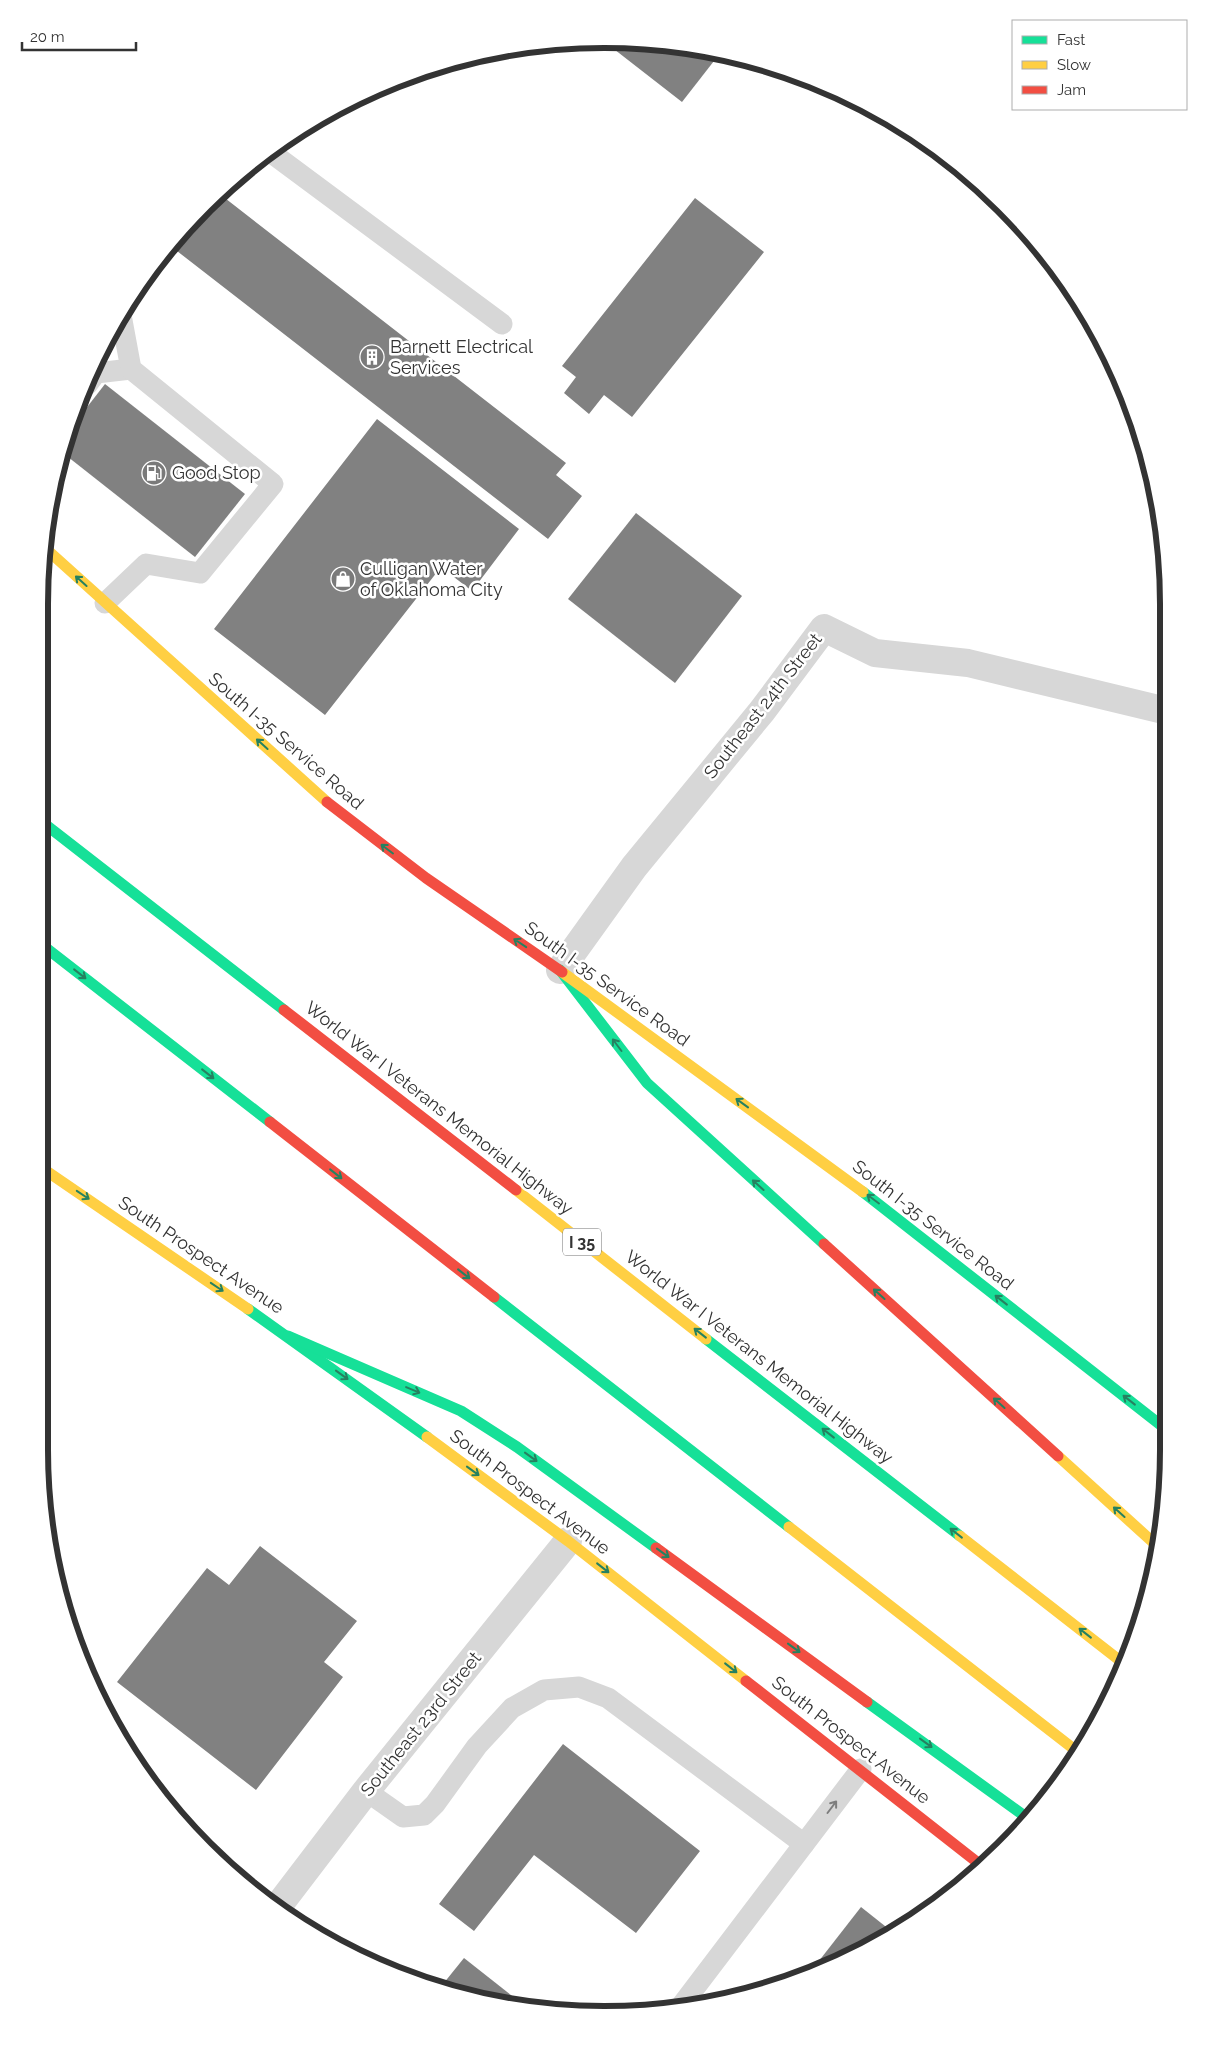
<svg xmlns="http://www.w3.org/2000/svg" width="1207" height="2054" font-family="Raleway,sans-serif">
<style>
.building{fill:#818181}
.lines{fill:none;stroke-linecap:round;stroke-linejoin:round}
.lane{stroke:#d7d7d7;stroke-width:21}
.street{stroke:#d7d7d7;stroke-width:28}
.fast{stroke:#16e098;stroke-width:11}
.slow{stroke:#ffcf43;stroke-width:11}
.jam{stroke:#f24e42;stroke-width:11}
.oneway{stroke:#268160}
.oneway2{stroke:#7d7d7d}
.labels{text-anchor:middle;stroke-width:5;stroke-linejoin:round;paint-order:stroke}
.shield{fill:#fff;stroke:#707070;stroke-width:1}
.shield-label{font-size:16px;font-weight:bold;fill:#333}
.poi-label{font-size:18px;fill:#333;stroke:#fff;text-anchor:start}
.street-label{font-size:18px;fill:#333;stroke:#fff}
.rim{fill:none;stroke:#333;stroke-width:6}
</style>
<rect width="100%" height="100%" fill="#fff"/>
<g class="building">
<polygon points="601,39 713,50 721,52 682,102"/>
<polygon points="221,195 566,463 556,475 582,496 548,539 177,251"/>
<polygon points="695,198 764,252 632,417 604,395 589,414 564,393 576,377 562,366"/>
<polygon points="105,384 245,494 195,557 63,453 67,433"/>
<polygon points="377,419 519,529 472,591 441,567 325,715 214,629"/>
<polygon points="636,513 742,596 675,683 568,599"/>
<polygon points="260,1546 357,1621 324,1662 343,1677 256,1790 117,1682 207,1568 229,1585"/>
<polygon points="563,1744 700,1851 636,1933 534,1855 474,1931 439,1904"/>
<polygon points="861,1907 895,1934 886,1940 808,1975"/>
<polygon points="464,1958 530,2010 457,1996 439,1989"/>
</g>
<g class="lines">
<g class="lane">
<polyline points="269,151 502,324"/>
<polyline points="87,385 96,373 131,369"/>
<polyline points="105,603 146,564 200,573 273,484 131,369 121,315"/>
<polyline points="366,1791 403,1817 424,1815 435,1804 477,1746 512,1708 544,1690 579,1687 608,1698 804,1844"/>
<polyline points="681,2006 861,1769"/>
</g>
<g class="street">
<polyline points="560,970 634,867 762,711 824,628 875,653 968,663 1167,711"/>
<polyline points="276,1909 366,1791 568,1541"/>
</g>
<g class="fast">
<polyline points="41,821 284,1010"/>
<polyline points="41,944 270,1122"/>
<polyline points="560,970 647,1083 824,1244"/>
<polyline points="863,1192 1167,1430"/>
<polyline points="494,1297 789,1527"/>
<polyline points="248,1309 427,1437"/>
<polyline points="288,1336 461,1411 517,1447 656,1548"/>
<polyline points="706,1339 960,1536"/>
<polyline points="867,1702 1030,1820"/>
</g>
<g class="slow">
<polyline points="44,547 327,802"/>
<polyline points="562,972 863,1192"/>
<polyline points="42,1168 248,1309"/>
<polyline points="516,1190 706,1339"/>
<polyline points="427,1437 568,1541 746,1681"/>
<polyline points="1058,1456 1156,1545"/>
<polyline points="789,1527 1079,1753"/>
<polyline points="960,1536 1123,1663"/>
</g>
<g class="jam">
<polyline points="327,802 426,878 562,972"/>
<polyline points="284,1010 516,1190"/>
<polyline points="270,1122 494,1297"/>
<polyline points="824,1244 1058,1456"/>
<polyline points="656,1548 867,1702"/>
<polyline points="746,1681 982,1866"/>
</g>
</g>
<defs><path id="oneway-shaft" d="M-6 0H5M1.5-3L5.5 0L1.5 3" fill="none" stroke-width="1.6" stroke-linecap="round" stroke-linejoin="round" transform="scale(1.25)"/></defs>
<g class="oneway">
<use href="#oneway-shaft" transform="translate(81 581) rotate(-138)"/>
<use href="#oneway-shaft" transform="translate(262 744) rotate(-138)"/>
<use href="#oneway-shaft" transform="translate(387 849) rotate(-143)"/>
<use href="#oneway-shaft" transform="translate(520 943) rotate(-146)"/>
<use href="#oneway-shaft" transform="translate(80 974) rotate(38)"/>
<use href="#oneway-shaft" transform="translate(617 1045) rotate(-127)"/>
<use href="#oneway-shaft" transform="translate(208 1074) rotate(38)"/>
<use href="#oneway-shaft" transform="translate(742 1103) rotate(-144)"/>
<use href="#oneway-shaft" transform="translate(336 1174) rotate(38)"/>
<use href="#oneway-shaft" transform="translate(758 1185) rotate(-138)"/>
<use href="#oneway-shaft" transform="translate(83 1195) rotate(34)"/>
<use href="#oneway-shaft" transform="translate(873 1199) rotate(-143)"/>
<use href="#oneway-shaft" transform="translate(464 1274) rotate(38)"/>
<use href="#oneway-shaft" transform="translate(217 1287) rotate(34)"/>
<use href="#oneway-shaft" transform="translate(879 1294) rotate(-138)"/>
<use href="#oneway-shaft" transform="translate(1001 1300) rotate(-142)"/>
<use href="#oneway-shaft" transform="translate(700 1333) rotate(-142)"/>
<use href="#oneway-shaft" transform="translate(342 1375) rotate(36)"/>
<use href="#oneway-shaft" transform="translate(413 1390) rotate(23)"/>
<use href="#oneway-shaft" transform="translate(1129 1400) rotate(-142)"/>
<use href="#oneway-shaft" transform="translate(999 1403) rotate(-138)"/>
<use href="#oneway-shaft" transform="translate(828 1433) rotate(-142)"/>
<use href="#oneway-shaft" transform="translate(531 1457) rotate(36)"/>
<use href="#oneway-shaft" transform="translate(473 1471) rotate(36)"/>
<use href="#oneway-shaft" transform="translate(1119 1512) rotate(-138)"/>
<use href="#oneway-shaft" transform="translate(956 1533) rotate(-142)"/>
<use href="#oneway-shaft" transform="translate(663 1553) rotate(36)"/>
<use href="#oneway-shaft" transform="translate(603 1568) rotate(38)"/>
<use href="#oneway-shaft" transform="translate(1085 1633) rotate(-142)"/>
<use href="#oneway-shaft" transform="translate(794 1648) rotate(36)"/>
<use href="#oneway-shaft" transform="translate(731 1668) rotate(38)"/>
<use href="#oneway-shaft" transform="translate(926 1743) rotate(36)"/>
</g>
<use class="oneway2" href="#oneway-shaft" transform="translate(832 1807) rotate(-53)"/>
<defs>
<symbol id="building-disc" viewBox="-11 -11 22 22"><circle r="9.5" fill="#7a7a7a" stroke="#fff"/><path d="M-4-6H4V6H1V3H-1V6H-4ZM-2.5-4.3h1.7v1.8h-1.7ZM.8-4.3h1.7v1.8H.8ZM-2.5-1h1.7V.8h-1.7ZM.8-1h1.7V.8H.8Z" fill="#fff"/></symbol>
<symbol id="fuel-disc" viewBox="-11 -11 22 22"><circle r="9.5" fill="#7a7a7a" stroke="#fff"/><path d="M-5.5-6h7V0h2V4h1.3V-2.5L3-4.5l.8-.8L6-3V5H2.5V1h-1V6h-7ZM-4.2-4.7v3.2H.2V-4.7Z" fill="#fff"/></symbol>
<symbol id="shop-disc" viewBox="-11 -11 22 22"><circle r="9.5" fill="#7a7a7a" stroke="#fff"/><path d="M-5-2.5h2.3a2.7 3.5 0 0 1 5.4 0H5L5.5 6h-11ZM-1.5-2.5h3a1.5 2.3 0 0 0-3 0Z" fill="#fff"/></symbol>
</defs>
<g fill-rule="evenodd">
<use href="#building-disc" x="358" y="343" width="28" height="28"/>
<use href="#fuel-disc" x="140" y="459" width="28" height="28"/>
<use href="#shop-disc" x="329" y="565" width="28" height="28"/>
</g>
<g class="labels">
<rect class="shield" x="563" y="1228.5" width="38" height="27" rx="4"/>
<g class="shield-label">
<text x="582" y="1248">I 35</text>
</g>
<g class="poi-label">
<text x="390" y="353">Barnett Electrical<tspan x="390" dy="21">Services</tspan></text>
<text x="172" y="479">Good Stop</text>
<text x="360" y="575">Culligan Water<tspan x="360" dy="21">of Oklahoma City</tspan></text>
</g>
<g class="street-label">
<text transform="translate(763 706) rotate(-52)" y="6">Southeast 24th Street</text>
<text transform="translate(286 741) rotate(41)" y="6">South I-35 Service Road</text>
<text transform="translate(607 984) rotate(36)" y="6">South I-35 Service Road</text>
<text transform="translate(439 1108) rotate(38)" y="6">World War I Veterans Memorial Highway</text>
<text transform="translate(933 1225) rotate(38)" y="6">South I-35 Service Road</text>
<text transform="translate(201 1255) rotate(34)" y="6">South Prospect Avenue</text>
<text transform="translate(759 1357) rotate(38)" y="6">World War I Veterans Memorial Highway</text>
<text transform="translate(530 1492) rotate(37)" y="6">South Prospect Avenue</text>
<text transform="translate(421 1724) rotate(-51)" y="6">Southeast 23rd Street</text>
<text transform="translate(851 1740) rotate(38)" y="6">South Prospect Avenue</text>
</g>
</g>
<path d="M0 0H1207V2054H0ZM604 48H604A556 556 0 0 1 1160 604V1450A556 556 0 0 1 604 2006H604A556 556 0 0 1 48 1450V604A556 556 0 0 1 604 48Z" fill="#fff" fill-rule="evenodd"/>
<path class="rim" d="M604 48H604A556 556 0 0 1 1160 604V1450A556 556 0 0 1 604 2006H604A556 556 0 0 1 48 1450V604A556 556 0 0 1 604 48Z"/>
<rect x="1012" y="20" width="175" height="90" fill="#ffffff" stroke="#adadad"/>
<rect x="1022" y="36" width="25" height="8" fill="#16e098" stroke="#adadad"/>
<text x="1057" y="45" font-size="15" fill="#333333">Fast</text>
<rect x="1022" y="61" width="25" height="8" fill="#ffcf43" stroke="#adadad"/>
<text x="1057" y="70" font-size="15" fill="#333333">Slow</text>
<rect x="1022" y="86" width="25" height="8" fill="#f24e42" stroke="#adadad"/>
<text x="1057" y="95" font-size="15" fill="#333333">Jam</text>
<path d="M22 42v8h114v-8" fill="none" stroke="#333333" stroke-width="2.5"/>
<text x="30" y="42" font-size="15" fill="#333333" stroke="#ffffff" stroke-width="4" paint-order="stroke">20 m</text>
</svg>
